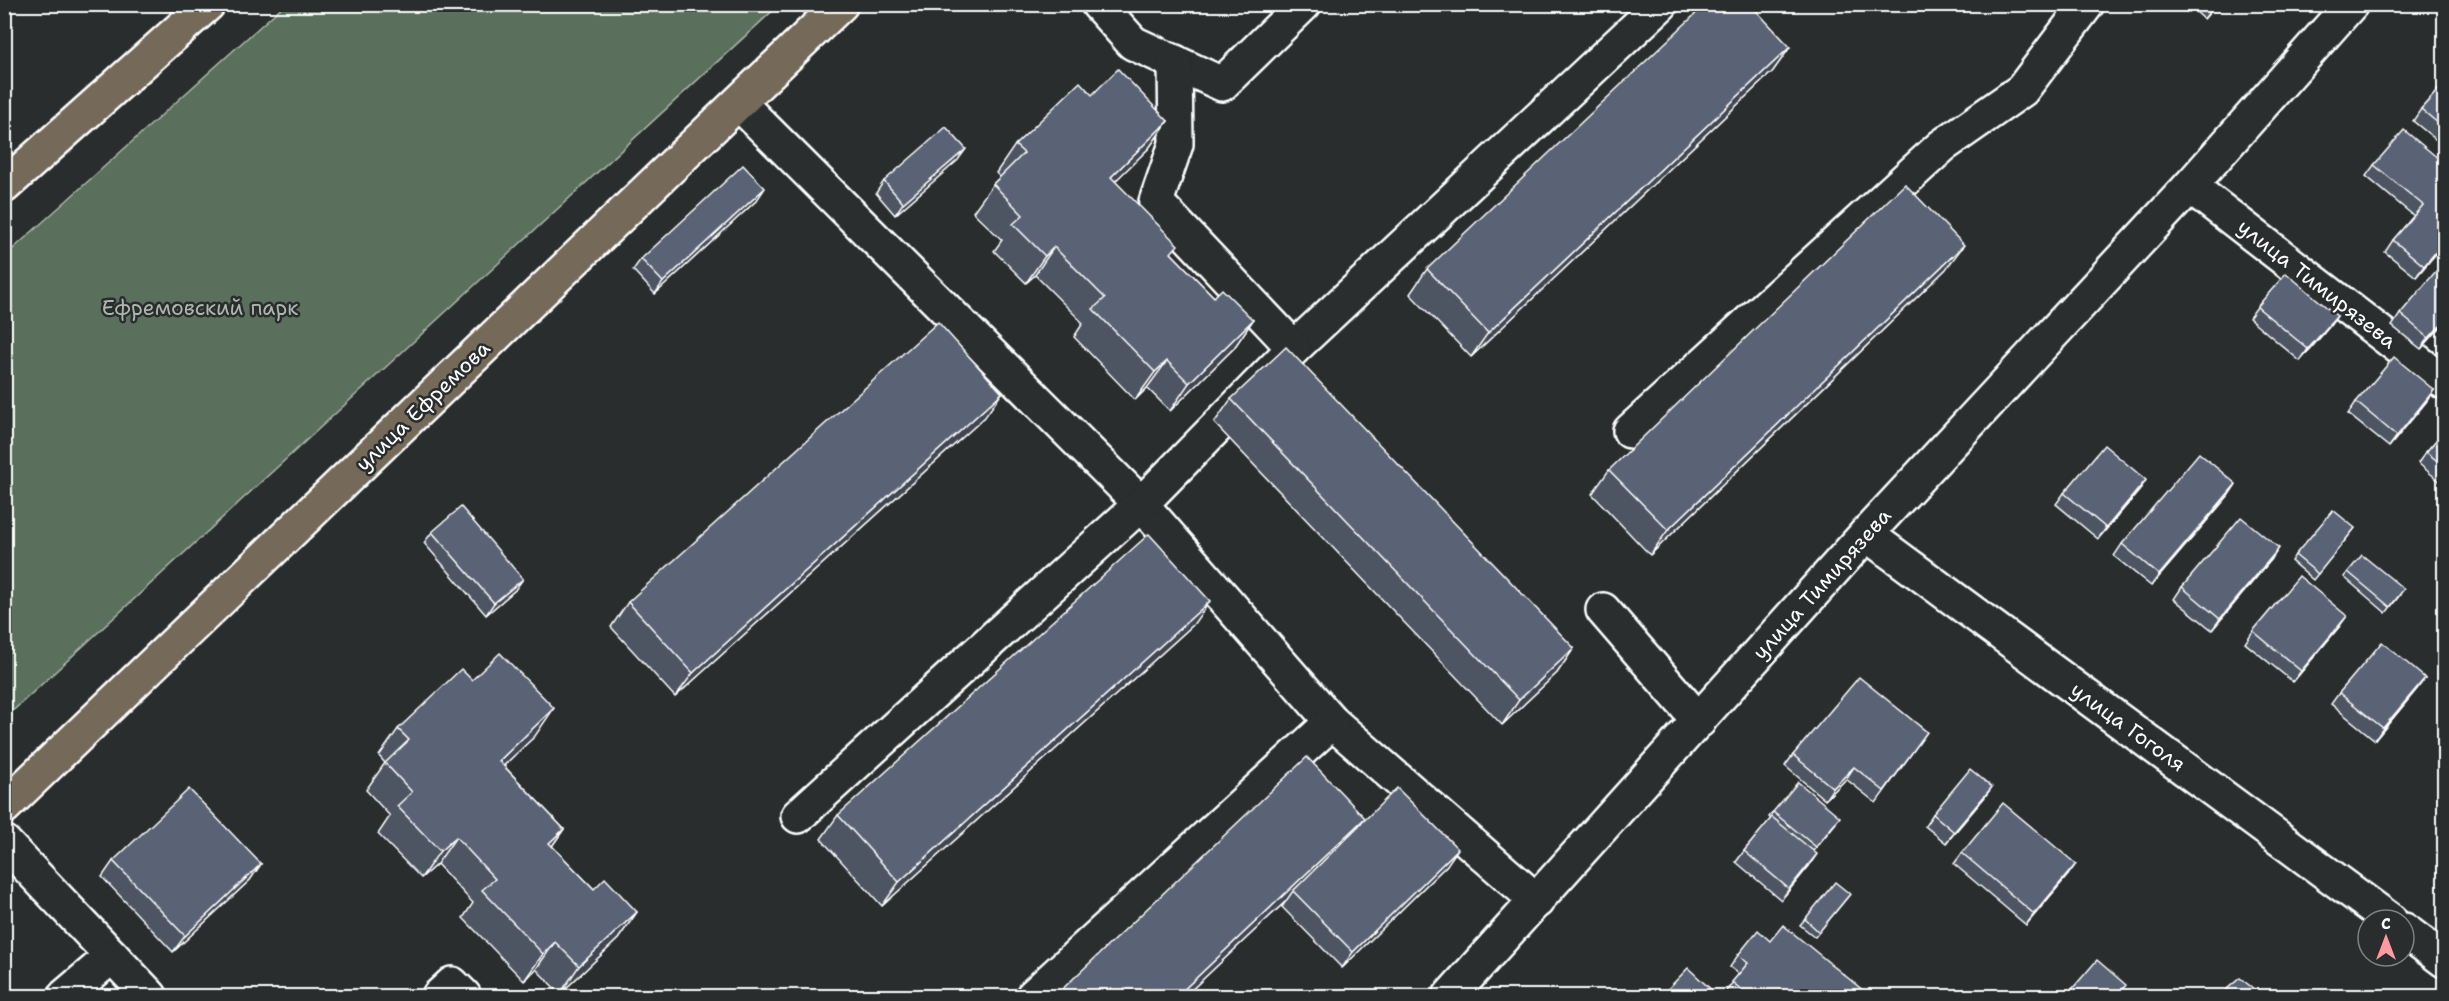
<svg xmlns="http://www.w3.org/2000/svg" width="2449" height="1001" font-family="'Shantell Sans',sans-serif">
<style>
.green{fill:#5a705b;stroke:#acb8ad;stroke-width:1.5}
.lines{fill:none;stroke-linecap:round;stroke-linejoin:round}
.minor-casing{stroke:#fff;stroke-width:38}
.major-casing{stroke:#fff;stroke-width:38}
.minor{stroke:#2a2d2e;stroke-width:33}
.major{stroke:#746a5a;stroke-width:33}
.wall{fill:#4d5564;stroke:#fff;stroke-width:1.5}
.shaded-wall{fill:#3f4551;stroke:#fff;stroke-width:1.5}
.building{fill:#5a6374;stroke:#fff;stroke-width:1.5}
.labels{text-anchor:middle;stroke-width:5;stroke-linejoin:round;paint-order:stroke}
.street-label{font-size:21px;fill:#fff;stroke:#2a2d2e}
.park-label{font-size:21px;fill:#acb8ad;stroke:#2a2d2e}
</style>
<rect width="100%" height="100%" fill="#2a2d2e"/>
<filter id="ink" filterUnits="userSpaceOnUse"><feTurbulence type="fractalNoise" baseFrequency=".0167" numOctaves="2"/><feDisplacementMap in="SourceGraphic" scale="12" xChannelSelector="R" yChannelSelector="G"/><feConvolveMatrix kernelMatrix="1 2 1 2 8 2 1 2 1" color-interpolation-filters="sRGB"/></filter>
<g filter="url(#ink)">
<polygon class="green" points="285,4 779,5 5,718 5,256"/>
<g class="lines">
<defs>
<g id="minor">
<polyline points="1098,4 1133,43 1222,84 1304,4"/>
<polyline points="739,103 1141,504 1332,722 1537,901"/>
<polyline points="2190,186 2444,382"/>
<polyline points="1294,348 1661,4"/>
<polyline points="1630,431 1942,146 2022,90 2087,4"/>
<polyline points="1866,534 2390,920"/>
<polyline points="1603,610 1699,721"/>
<polyline points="798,816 1141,504 1294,348 1156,202 1176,144 1175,62"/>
<polyline points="4,842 150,996"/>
<polyline points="2404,930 2444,960"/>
<polyline points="65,996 112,956"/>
<polyline points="439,996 452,984 464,996"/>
<polyline points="1033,996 1332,722"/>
<polyline points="1450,996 1866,534 2190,186 2351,4"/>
</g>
<g id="major">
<polyline points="4,186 208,4"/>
<polyline points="4,807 841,4"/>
</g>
</defs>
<use href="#minor" class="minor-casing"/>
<use href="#major" class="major-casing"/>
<use href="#minor" class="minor"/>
<use href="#major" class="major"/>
</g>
<g class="wall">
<polygon points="2187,4 2217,4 2204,19"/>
<polygon points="1790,47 1773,71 1471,357 1410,294 1427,269"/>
<polygon points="2445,82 2445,147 2413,121 2421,109"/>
<polygon points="1092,95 1168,121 1149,148 1115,181 1172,254 1214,297 1253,320 1234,348 1170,411 1147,388 1135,400 1074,337 1083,323 1035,275 1026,283 994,251 1002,240 973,212 993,184 1000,177 996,173 1015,145"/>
<polygon points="958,160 895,215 876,193 884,181"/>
<polygon points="2445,164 2445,243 2416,277 2385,252 2393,240 2414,216 2366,176 2374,165"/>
<polygon points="757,200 655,294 633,270 641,259"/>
<polygon points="1946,269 1650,555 1592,494 1609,470"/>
<polygon points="2445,278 2445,322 2421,349 2392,326 2400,314"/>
<polygon points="2257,307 2337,316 2329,327 2300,361 2249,318"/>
<polygon points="2434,390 2426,402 2389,447 2348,414 2356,402"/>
<polygon points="1231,399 1574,648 1557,673 1502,725 1214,423"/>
<polygon points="985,417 675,697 611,627 628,602"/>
<polygon points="2445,430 2445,486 2418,463 2426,452"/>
<polygon points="2236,484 2228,496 2151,586 2114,556 2122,544"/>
<polygon points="2139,491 2098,539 2056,504 2064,493"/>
<polygon points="2355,528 2313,580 2291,561 2295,555"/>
<polygon points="432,532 515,590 486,615 424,543"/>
<polygon points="2271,560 2212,630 2174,599 2182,587"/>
<polygon points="2348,572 2400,595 2386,613 2344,577"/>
<polygon points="1193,625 882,906 821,839 838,815"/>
<polygon points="2339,627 2293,682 2245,643 2253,631"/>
<polygon points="2425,678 2417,689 2375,740 2331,704 2339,693"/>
<polygon points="472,680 535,736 503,765 564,829 552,846 594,889 637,912 618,939 560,994 536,969 524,981 463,918 473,903 437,864 421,878 378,834 390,816 366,790 385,763 379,756 398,729"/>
<polygon points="1927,732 1876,803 1846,779 1825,800 1785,766 1793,755"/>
<polygon points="1984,798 1946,843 1925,826 1933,814"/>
<polygon points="1773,812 1836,823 1813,851 1809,866 1781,900 1736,862 1744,851 1771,819 1769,817"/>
<polygon points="1360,825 1447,865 1342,968 1282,907 1286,901 1185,996"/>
<polygon points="1962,853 2068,875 2026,925 1954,864"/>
<polygon points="113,861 261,864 250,880 173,952 102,877"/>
<polygon points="1850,894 1815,937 1800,925 1805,919"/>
<polygon points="1770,941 1870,996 1727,996 1724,994 1739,974 1730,967 1738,955"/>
<polygon points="1665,992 1718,996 1661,996"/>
</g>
<g class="shaded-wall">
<polygon points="2215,4 2217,4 2204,19"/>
<polygon points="1790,47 1773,71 1471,357 1488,333"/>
<polygon points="1168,121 1149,148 1092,204 1111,177"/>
<polygon points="966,149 958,160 895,215 903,203"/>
<polygon points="765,188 757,200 655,294 663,282"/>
<polygon points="2445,241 2445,243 2416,277 2424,266"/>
<polygon points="1964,245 1946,269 1650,555 1668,530"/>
<polygon points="1054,247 1035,275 1026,283 1045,256"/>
<polygon points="2337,316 2329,327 2300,361 2308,349"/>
<polygon points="1253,320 1234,348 1170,411 1189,383"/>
<polygon points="2445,320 2445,322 2421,349 2429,338"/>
<polygon points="1167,361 1147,388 1135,400 1155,372"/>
<polygon points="2434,390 2426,402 2389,447 2397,436"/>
<polygon points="1002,393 985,417 675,697 693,673"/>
<polygon points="2146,480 2139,491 2098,539 2106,528"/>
<polygon points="2236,484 2228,496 2151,586 2159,575"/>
<polygon points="2279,548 2271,560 2212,630 2220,619"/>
<polygon points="523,579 515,590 486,615 494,603"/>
<polygon points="1210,601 1193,625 882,906 899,882"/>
<polygon points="2347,616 2339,627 2293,682 2301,671"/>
<polygon points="1574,648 1557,673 1502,725 1519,700"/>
<polygon points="2425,678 2417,689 2375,740 2383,728"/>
<polygon points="554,708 535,736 480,788 499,761"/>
<polygon points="1854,767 1846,779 1825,800 1833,788"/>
<polygon points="1992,787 1984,798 1946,843 1954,832"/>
<polygon points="1365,818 1348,842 1293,891 1286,901 1185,996 1177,996"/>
<polygon points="564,829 545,856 549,843"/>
<polygon points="456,837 437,864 421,878 440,851"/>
<polygon points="1458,849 1447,865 1342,968 1353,952"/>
<polygon points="1817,854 1809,866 1781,900 1789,889"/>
<polygon points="261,864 250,880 173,952 185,936"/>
<polygon points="2076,864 2068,875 2026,925 2034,914"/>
<polygon points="637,912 618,939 560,994 579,966"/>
<polygon points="555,942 536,969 524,981 543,954"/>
</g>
<g class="building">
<polygon points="1706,4 1750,4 1790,47 1488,333 1427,269"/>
<polygon points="1118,69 1168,121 1111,177 1178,245 1171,253 1214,297 1222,289 1253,320 1189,383 1167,361 1155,372 1093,309 1105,298 1054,247 1045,256 1013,224 1023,215 993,184 1024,153 1015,145 1080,82 1092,95"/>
<polygon points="2445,82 2445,129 2421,109"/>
<polygon points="946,127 966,149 903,203 884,181"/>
<polygon points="2404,130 2445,164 2445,241 2424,266 2393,240 2423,205 2374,165"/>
<polygon points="743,165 765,188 663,282 641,259"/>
<polygon points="1905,184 1964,245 1668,530 1609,470"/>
<polygon points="2436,271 2445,278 2445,320 2429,338 2400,314"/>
<polygon points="2286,273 2337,316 2308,349 2257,307"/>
<polygon points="938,322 1002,393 693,673 628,602"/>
<polygon points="1286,347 1574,648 1519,700 1231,399"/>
<polygon points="2394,357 2434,390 2397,436 2356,402"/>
<polygon points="2445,430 2445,467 2426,452"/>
<polygon points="2104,445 2146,480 2106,528 2064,493"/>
<polygon points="2199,453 2236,484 2159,575 2122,544"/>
<polygon points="461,507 523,579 494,603 432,532"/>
<polygon points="2333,510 2355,528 2318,574 2295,555"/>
<polygon points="2241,517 2279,548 2220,619 2182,587"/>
<polygon points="1149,534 1210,601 899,882 838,815"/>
<polygon points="2362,555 2404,589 2390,607 2348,572"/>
<polygon points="2299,576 2347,616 2301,671 2253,631"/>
<polygon points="2382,642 2425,678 2383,728 2339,693"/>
<polygon points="500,653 554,708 499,761 564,829 549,843 594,889 605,878 637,912 579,966 555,942 543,954 482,890 495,879 456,837 440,851 397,806 412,792 385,763 409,740 398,729 461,669 472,680"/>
<polygon points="1859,677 1927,732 1884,791 1854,767 1833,788 1793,755"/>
<polygon points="1307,757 1365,818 1177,996 1055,996"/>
<polygon points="1970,769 1992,787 1954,832 1933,814"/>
<polygon points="1798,782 1840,817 1816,847 1773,812"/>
<polygon points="1397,788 1458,849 1353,952 1293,891"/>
<polygon points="189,789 261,864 185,936 113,861"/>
<polygon points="2003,803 2076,864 2034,914 1962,853"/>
<polygon points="1772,817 1817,854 1789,889 1744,851"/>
<polygon points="1835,882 1850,894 1819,932 1805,919"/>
<polygon points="1783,925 1870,996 1749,996 1732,982 1748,963 1738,955 1758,930 1770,941"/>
<polygon points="2097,960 2126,985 2117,996 2066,996"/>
<polygon points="1688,968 1718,996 1670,996 1665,992"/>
<polygon points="2240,978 2263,996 2224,996 2221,994"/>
</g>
</g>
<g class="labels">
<g class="street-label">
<text transform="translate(2317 284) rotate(38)" y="7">улица Тимирязева</text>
<text transform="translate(423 406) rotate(-44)" y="7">улица Ефремова</text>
<text transform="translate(1822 584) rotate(-48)" y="7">улица Тимирязева</text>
<text transform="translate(2128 727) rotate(36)" y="7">улица Гоголя</text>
</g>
<g class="park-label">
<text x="200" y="315">Ефремовский парк</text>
</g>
</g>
<rect width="2449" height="1001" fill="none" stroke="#2a2d2e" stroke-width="24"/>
<rect x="12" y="12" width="2425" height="977" fill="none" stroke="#fff" stroke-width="2" filter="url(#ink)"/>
<g transform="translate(2386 938)"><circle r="28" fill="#2a2d2e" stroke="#7f8182" stroke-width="1.5"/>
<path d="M0-4.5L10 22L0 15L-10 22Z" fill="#ff9aa2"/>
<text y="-9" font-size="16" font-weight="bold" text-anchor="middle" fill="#ffffff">С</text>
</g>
</svg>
